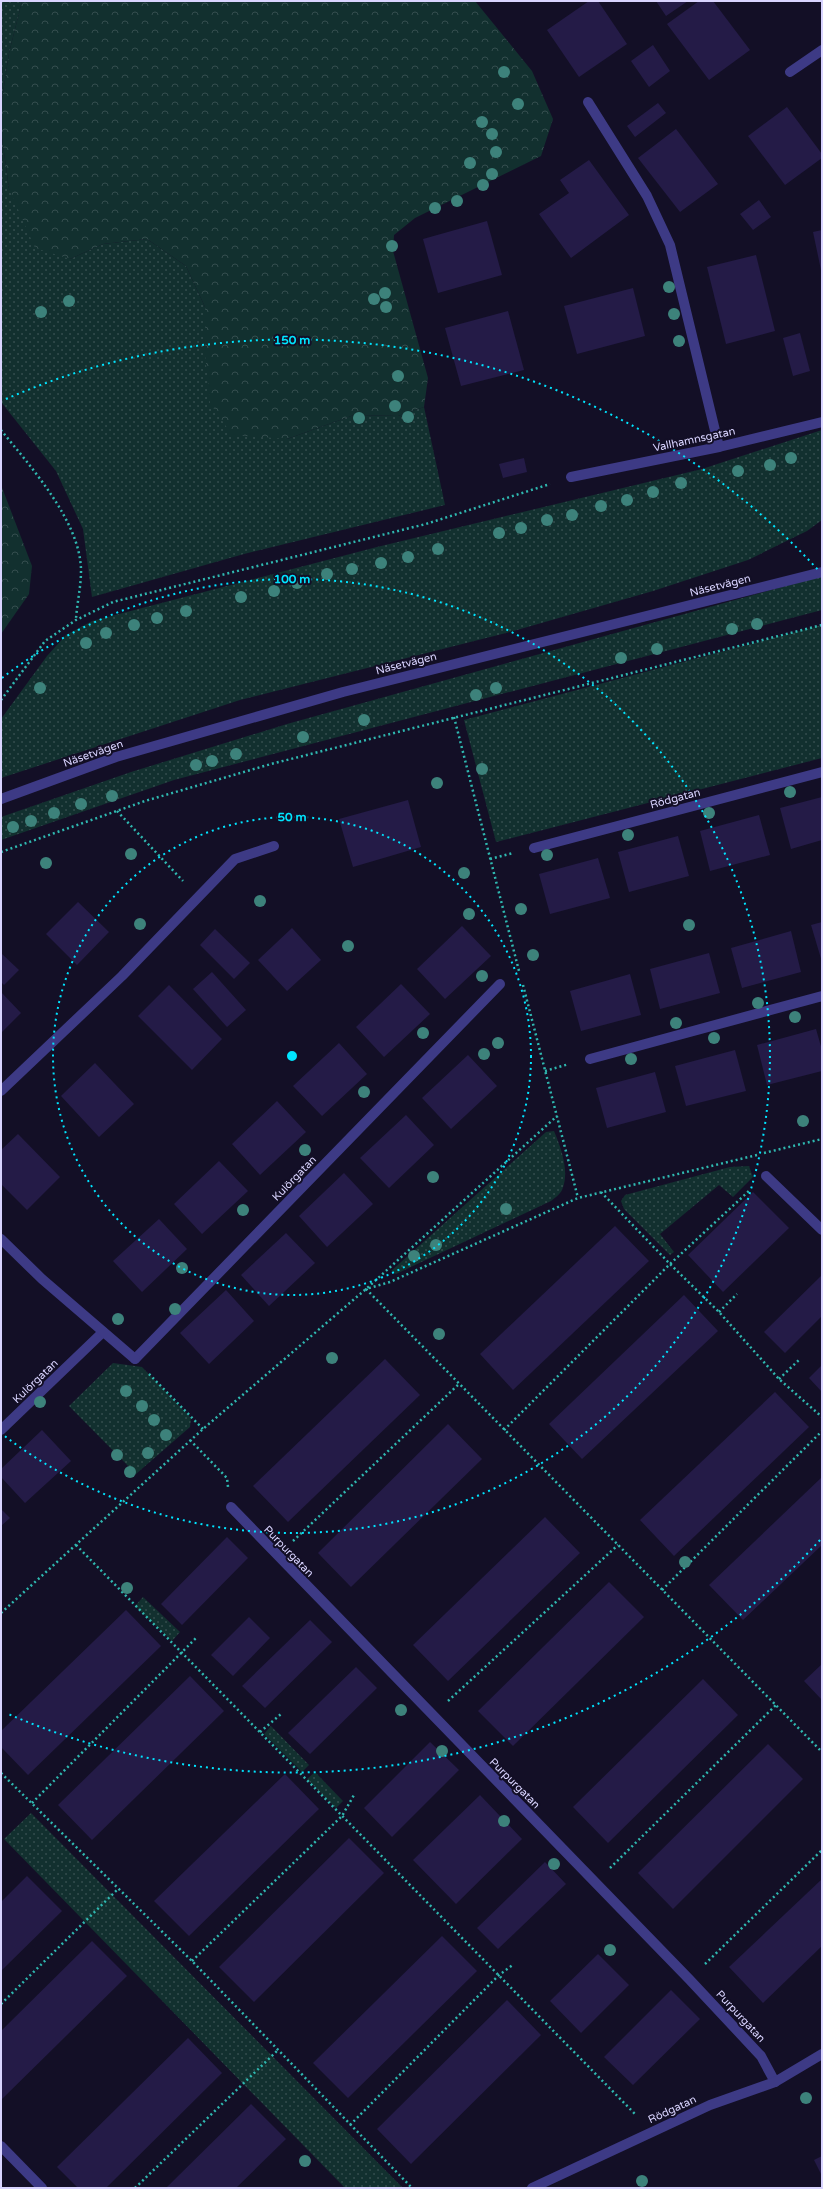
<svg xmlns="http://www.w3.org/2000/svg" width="823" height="2189" font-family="'Varela Round',sans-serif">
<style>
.grass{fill:url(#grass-dots)}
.forest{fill:url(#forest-crowns)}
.building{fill:#241b47}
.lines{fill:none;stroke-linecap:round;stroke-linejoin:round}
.path{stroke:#2fb8b0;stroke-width:2.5;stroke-dasharray:2 3;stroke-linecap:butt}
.service{stroke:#3d3a85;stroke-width:10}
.minor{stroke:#3d3a85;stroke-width:10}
.tertiary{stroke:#3d3a85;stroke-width:10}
.tree{fill:#3d827b}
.ring{fill:none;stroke:#00e5ff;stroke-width:2;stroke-dasharray:2 4}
.labels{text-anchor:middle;stroke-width:4;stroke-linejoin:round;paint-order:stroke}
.street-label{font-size:11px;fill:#d9d4ff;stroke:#130f26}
.centre{fill:#00e5ff;stroke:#130f26;stroke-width:2}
.ring-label{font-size:12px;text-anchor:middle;font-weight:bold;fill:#00e5ff;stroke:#130f26;stroke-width:4;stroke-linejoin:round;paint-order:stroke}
</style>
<defs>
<pattern id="grass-dots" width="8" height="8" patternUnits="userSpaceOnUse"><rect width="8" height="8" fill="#12302f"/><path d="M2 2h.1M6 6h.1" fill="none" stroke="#344d4e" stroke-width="1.8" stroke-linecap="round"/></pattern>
<pattern id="forest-crowns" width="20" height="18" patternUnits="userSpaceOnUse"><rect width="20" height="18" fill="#12302f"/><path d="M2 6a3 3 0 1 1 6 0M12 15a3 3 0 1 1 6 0" fill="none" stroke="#344d4e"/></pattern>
</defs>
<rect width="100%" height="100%" fill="#130f26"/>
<g class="grass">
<polygon points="1,1 22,1 9,53 1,106"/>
<polygon points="1,130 9,189 70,259 103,244 147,239 186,266 205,307 205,354 287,439 354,415 398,416 424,407 445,505 244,554 92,597 83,529 56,471 1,402"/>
<polygon points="822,430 822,520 807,531 748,560 653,591 510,632 240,700 1,778 1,719 47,656 66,635 92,621 377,547 702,469"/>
<polygon points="822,576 822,610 174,780 1,840 1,817 131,772 287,724"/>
<polygon points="822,625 822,758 496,842 464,720"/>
<path d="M 554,1131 C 561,1148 570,1172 562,1190 C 560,1194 555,1198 551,1201 L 396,1274 L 391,1271 L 546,1132 Z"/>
<polygon points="749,1166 753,1177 733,1197 719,1185 660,1234 674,1252 670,1255 624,1209 621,1201 625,1195 730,1167"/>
<polygon points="113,1363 142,1367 191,1418 190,1427 136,1474 69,1406"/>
<polygon points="143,1597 180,1632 172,1641 135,1606"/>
<polygon points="271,1726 309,1765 302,1772 264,1734"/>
<polygon points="315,1772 343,1801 336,1808 307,1779"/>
<polygon points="31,1813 403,2188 345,2188 4,1839"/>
</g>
<g class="forest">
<polygon points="22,1 475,1 532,71 553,119 541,156 415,218 394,235 393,251 428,378 424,407 398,416 354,415 287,439 232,435 210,403 205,354 205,307 186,266 147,239 103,244 70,259 35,248 9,189 1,130 1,106 9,53"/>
<polygon points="1,485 32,566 29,594 1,634"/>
</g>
<g class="building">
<polygon points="589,1 598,1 627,44 579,77 547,30"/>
<polygon points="656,1 688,1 666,16"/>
<polygon points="699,1 713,1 750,50 709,80 667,24"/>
<polygon points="653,45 670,71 649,87 631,61"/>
<polygon points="658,103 666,113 635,137 627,126"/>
<polygon points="787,107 822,154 822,158 785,185 748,136"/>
<polygon points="676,129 718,184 680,212 638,158"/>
<polygon points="589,160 629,215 571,258 539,214 569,193 560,180"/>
<polygon points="759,200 771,217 753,230 740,214"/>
<polygon points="487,221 502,275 438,293 423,239"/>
<polygon points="822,230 822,270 821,270 813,232"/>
<polygon points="756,255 775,331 726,344 707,267"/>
<polygon points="633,288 645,336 577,354 564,306"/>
<polygon points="508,311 524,370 461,386 445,328"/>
<polygon points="800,333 810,371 793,376 783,338"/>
<polygon points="524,458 527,472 503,478 499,464"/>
<polygon points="822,797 822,840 791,849 780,808"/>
<polygon points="408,800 421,847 353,867 339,819"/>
<polygon points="759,815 770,855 710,871 700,831"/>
<polygon points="678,836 689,876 629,892 618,852"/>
<polygon points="598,858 610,898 550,914 539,874"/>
<polygon points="78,902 109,932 77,965 46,934"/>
<polygon points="822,922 822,962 811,925"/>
<polygon points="462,926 491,956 445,999 417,969"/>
<polygon points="292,928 321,960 287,991 258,960"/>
<polygon points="215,929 250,963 234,979 200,945"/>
<polygon points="791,931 801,972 742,988 731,948"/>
<polygon points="1,953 19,970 4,985 1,982"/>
<polygon points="709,953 720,993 660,1009 650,969"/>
<polygon points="212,972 246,1010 227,1027 193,989"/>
<polygon points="630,974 641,1015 581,1031 570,991"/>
<polygon points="401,984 430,1014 384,1057 356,1027"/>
<polygon points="169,985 222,1039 192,1070 138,1016"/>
<polygon points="1,992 21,1013 1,1033"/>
<polygon points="816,1029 822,1050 822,1071 767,1085 757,1045"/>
<polygon points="339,1043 367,1074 322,1116 293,1086"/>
<polygon points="735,1050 746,1091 686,1106 675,1066"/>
<polygon points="468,1055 497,1086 451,1129 422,1098"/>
<polygon points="95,1063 134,1104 99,1137 61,1096"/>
<polygon points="655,1072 666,1112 607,1128 596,1088"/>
<polygon points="277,1101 306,1132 260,1175 232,1144"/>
<polygon points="406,1115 434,1145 389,1188 360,1158"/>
<polygon points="18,1134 60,1177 27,1210 1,1184 1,1150"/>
<polygon points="219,1161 248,1191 202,1234 174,1204"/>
<polygon points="344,1173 373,1204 327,1247 299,1216"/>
<polygon points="753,1192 789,1228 723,1292 688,1255"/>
<polygon points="159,1219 187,1249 142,1292 113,1261"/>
<polygon points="615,1226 649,1261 513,1390 480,1354"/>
<polygon points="286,1233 315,1263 269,1306 241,1275"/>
<polygon points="822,1275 822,1316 785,1353 764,1332"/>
<polygon points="226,1290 254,1321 209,1364 180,1333"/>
<polygon points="684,1295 718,1331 582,1459 549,1424"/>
<polygon points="385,1359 420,1395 288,1522 253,1486"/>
<polygon points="822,1365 822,1392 809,1378"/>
<polygon points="775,1392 809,1427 674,1556 640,1520"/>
<polygon points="448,1424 482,1459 351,1587 318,1553"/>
<polygon points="42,1430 71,1461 25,1503 1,1477 1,1469"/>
<polygon points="822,1477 822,1545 743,1620 709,1585"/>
<polygon points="1,1509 10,1518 1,1526"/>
<polygon points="545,1517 580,1553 448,1681 413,1645"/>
<polygon points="227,1537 248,1558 182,1625 161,1604"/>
<polygon points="609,1582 644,1617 513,1746 478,1711"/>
<polygon points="126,1610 161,1646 28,1775 1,1747 1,1731"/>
<polygon points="249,1617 270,1638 233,1676 211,1655"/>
<polygon points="310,1620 332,1642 265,1708 242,1686"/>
<polygon points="822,1664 822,1700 804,1681"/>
<polygon points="356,1667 377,1688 310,1754 288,1733"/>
<polygon points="190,1676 224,1711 92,1840 58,1805"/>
<polygon points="703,1679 738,1715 608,1843 573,1807"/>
<polygon points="430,1742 459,1770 392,1837 364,1808"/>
<polygon points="768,1744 803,1779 673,1909 638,1873"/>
<polygon points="285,1774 319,1809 189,1936 154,1901"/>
<polygon points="480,1795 522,1839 456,1904 413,1860"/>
<polygon points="349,1838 384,1873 254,2002 219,1967"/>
<polygon points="545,1862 566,1884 498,1949 477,1928"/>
<polygon points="27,1876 62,1911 1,1971 1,1902"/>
<polygon points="822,1879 822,1946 763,2003 729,1967"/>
<polygon points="442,1936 477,1971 348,2098 313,2063"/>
<polygon points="92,1941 127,1976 1,2100 1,2031"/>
<polygon points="598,1954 629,1985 581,2033 550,2001"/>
<polygon points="671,1990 700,2019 633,2085 604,2057"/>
<polygon points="507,2000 541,2035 411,2164 377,2129"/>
<polygon points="188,2038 222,2073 106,2188 78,2188 57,2167"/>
<polygon points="251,2104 286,2139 236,2188 166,2188"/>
<polygon points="822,2156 822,2176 814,2160"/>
</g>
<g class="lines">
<g class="path">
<path d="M 1,430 C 30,466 81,522 81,571 C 81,587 77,603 76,619"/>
<polyline points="1,700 45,641 76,620 113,602 426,524 550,484"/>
<polyline points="454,717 519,971"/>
<polyline points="117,811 183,881"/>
<polyline points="1,852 145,801 271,764 822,625"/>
<polyline points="490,859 513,853"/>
<polyline points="523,985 578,1198"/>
<polyline points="545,1071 569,1064"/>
<polyline points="764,1153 822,1139"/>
<polyline points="757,1155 578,1198 390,1282 366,1289 822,1752"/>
<polyline points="601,1192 670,1264 719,1312 779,1379 822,1417"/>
<polyline points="719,1312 737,1294"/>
<polyline points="149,1374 203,1429"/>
<polyline points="779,1379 800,1359"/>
<polyline points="504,1430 670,1264 750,1190"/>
<polyline points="190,1440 227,1478 228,1487"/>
<polyline points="293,1541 459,1384"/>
<polyline points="76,1545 636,2115"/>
<polyline points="662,1590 822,1431"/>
<polyline points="1,1613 203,1429 366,1289 557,1116"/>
<polyline points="448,1701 618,1545"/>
<polyline points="260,1732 281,1714"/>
<polyline points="1,1773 192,1961 412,2188"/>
<polyline points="32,1803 197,1637"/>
<polyline points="610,1868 776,1705"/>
<polyline points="192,1961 342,1816 354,1795"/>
<polyline points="705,1964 822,1850"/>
<polyline points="1,2004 118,1889"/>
<polyline points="350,2125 499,1975 514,1964"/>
<polyline points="135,2188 278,2050"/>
</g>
<g class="service">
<polyline points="790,72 822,50"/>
<polyline points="588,102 647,196 670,245 719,447"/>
<polyline points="534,848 822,772"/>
<polyline points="590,1059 822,996"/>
<polyline points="1,1091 122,976 235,859 274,846"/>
<polyline points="135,1359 500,984"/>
<polyline points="1,1430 103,1332"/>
</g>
<g class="minor">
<polyline points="571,477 719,447 822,422"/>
<polyline points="766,1176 822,1230"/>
<polyline points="1,1239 42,1279 135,1359"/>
<polyline points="231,1507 689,1979 761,2056 775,2082"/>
<polyline points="1,2146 42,2188"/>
<polyline points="532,2188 710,2105 775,2082 822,2054"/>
</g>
<polyline class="tertiary" points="1,799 116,757 343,692 822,572"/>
</g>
<g class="tree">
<circle cx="504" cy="72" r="6"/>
<circle cx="518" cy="104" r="6"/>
<circle cx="482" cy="122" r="6"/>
<circle cx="492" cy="134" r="6"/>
<circle cx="496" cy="152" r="6"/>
<circle cx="470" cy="163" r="6"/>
<circle cx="492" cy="174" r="6"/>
<circle cx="483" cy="185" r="6"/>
<circle cx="457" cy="201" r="6"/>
<circle cx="435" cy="208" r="6"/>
<circle cx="392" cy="246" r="6"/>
<circle cx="669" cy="287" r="6"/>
<circle cx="385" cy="293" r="6"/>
<circle cx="374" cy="299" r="6"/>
<circle cx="69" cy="301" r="6"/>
<circle cx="386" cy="307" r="6"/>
<circle cx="41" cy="312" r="6"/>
<circle cx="674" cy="314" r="6"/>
<circle cx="679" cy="341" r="6"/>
<circle cx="398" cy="376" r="6"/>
<circle cx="395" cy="406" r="6"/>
<circle cx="408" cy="417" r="6"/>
<circle cx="359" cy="418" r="6"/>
<circle cx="791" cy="458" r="6"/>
<circle cx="770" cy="465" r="6"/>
<circle cx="738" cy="471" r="6"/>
<circle cx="681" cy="483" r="6"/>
<circle cx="653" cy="492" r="6"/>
<circle cx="627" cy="500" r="6"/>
<circle cx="601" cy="506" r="6"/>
<circle cx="572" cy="515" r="6"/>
<circle cx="547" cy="520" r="6"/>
<circle cx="521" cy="528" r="6"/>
<circle cx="499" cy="533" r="6"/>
<circle cx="438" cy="549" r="6"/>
<circle cx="408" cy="557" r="6"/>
<circle cx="381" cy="563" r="6"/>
<circle cx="352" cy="569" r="6"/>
<circle cx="327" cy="574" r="6"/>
<circle cx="297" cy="583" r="6"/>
<circle cx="274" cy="591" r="6"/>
<circle cx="241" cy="597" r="6"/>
<circle cx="186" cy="611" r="6"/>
<circle cx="157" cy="618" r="6"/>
<circle cx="757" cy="624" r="6"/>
<circle cx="134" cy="625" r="6"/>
<circle cx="732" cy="629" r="6"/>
<circle cx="106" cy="633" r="6"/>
<circle cx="86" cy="643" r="6"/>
<circle cx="657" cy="649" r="6"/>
<circle cx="621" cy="658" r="6"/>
<circle cx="40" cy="688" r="6"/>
<circle cx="496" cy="688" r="6"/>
<circle cx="476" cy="695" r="6"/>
<circle cx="364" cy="720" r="6"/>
<circle cx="303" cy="737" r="6"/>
<circle cx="236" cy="754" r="6"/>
<circle cx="212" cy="761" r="6"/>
<circle cx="196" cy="765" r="6"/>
<circle cx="482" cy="769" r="6"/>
<circle cx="437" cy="783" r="6"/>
<circle cx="790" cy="792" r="6"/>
<circle cx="112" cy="796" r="6"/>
<circle cx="81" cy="804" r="6"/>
<circle cx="54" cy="813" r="6"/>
<circle cx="709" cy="813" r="6"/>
<circle cx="31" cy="821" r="6"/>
<circle cx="13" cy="827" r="6"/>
<circle cx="628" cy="835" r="6"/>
<circle cx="131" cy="854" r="6"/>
<circle cx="547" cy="855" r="6"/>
<circle cx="46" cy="863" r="6"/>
<circle cx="464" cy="873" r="6"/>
<circle cx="260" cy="901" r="6"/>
<circle cx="521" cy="909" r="6"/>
<circle cx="469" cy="914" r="6"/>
<circle cx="140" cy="924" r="6"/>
<circle cx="689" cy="925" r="6"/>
<circle cx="348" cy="946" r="6"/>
<circle cx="533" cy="955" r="6"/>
<circle cx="482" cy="976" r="6"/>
<circle cx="758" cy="1003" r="6"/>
<circle cx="795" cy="1017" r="6"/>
<circle cx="676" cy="1023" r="6"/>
<circle cx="423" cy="1033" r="6"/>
<circle cx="714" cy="1038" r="6"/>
<circle cx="498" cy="1043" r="6"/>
<circle cx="484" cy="1054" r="6"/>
<circle cx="631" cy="1059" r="6"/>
<circle cx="364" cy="1092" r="6"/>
<circle cx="803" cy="1121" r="6"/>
<circle cx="305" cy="1150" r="6"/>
<circle cx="433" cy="1177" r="6"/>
<circle cx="506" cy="1209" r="6"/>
<circle cx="243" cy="1210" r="6"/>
<circle cx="436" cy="1245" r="6"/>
<circle cx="414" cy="1256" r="6"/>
<circle cx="182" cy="1268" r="6"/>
<circle cx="175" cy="1309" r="6"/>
<circle cx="118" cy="1319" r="6"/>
<circle cx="439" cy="1334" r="6"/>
<circle cx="332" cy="1358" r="6"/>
<circle cx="126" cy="1391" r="6"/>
<circle cx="40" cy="1402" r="6"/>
<circle cx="142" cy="1406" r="6"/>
<circle cx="154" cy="1420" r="6"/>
<circle cx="166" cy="1435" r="6"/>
<circle cx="148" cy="1453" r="6"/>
<circle cx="117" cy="1455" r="6"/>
<circle cx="130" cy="1472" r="6"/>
<circle cx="685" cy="1562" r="6"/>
<circle cx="127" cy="1588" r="6"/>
<circle cx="401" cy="1710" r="6"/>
<circle cx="442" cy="1751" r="6"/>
<circle cx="504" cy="1821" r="6"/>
<circle cx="554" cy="1864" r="6"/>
<circle cx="610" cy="1950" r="6"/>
<circle cx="806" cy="2098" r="6"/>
<circle cx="305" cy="2161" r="6"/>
<circle cx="642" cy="2181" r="6"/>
</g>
<g class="ring">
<circle cx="292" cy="1056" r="239"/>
<path d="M2 678A477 477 0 1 1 2 1434"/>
<path d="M820 1540A716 716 0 0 1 6 1713M6 399A716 716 0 0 1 820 572"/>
</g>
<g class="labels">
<g class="street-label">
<text transform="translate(694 439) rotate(-12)" y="4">Vallhamnsgatan</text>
<text transform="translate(720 585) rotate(-14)" y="4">Näsetvägen</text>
<text transform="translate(406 663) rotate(-14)" y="4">Näsetvägen</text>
<text transform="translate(93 753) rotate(-19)" y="4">Näsetvägen</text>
<text transform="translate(675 798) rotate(-15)" y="4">Rödgatan</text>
<text transform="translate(294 1178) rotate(-46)" y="4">Kulörgatan</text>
<text transform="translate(35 1381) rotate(-44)" y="4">Kulörgatan</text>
<text transform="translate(289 1551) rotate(46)" y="4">Purpurgatan</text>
<text transform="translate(515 1783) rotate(45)" y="4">Purpurgatan</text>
<text transform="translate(741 2016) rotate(47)" y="4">Purpurgatan</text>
<text transform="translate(672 2109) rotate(-25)" y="4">Rödgatan</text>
</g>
</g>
<circle cx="292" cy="1056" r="6" class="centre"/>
<g class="ring-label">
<text x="292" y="344">150 m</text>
<text x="292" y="583">100 m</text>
<text x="292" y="821">50 m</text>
</g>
<rect width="823" height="2189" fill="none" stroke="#d9d4ff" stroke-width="4"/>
</svg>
